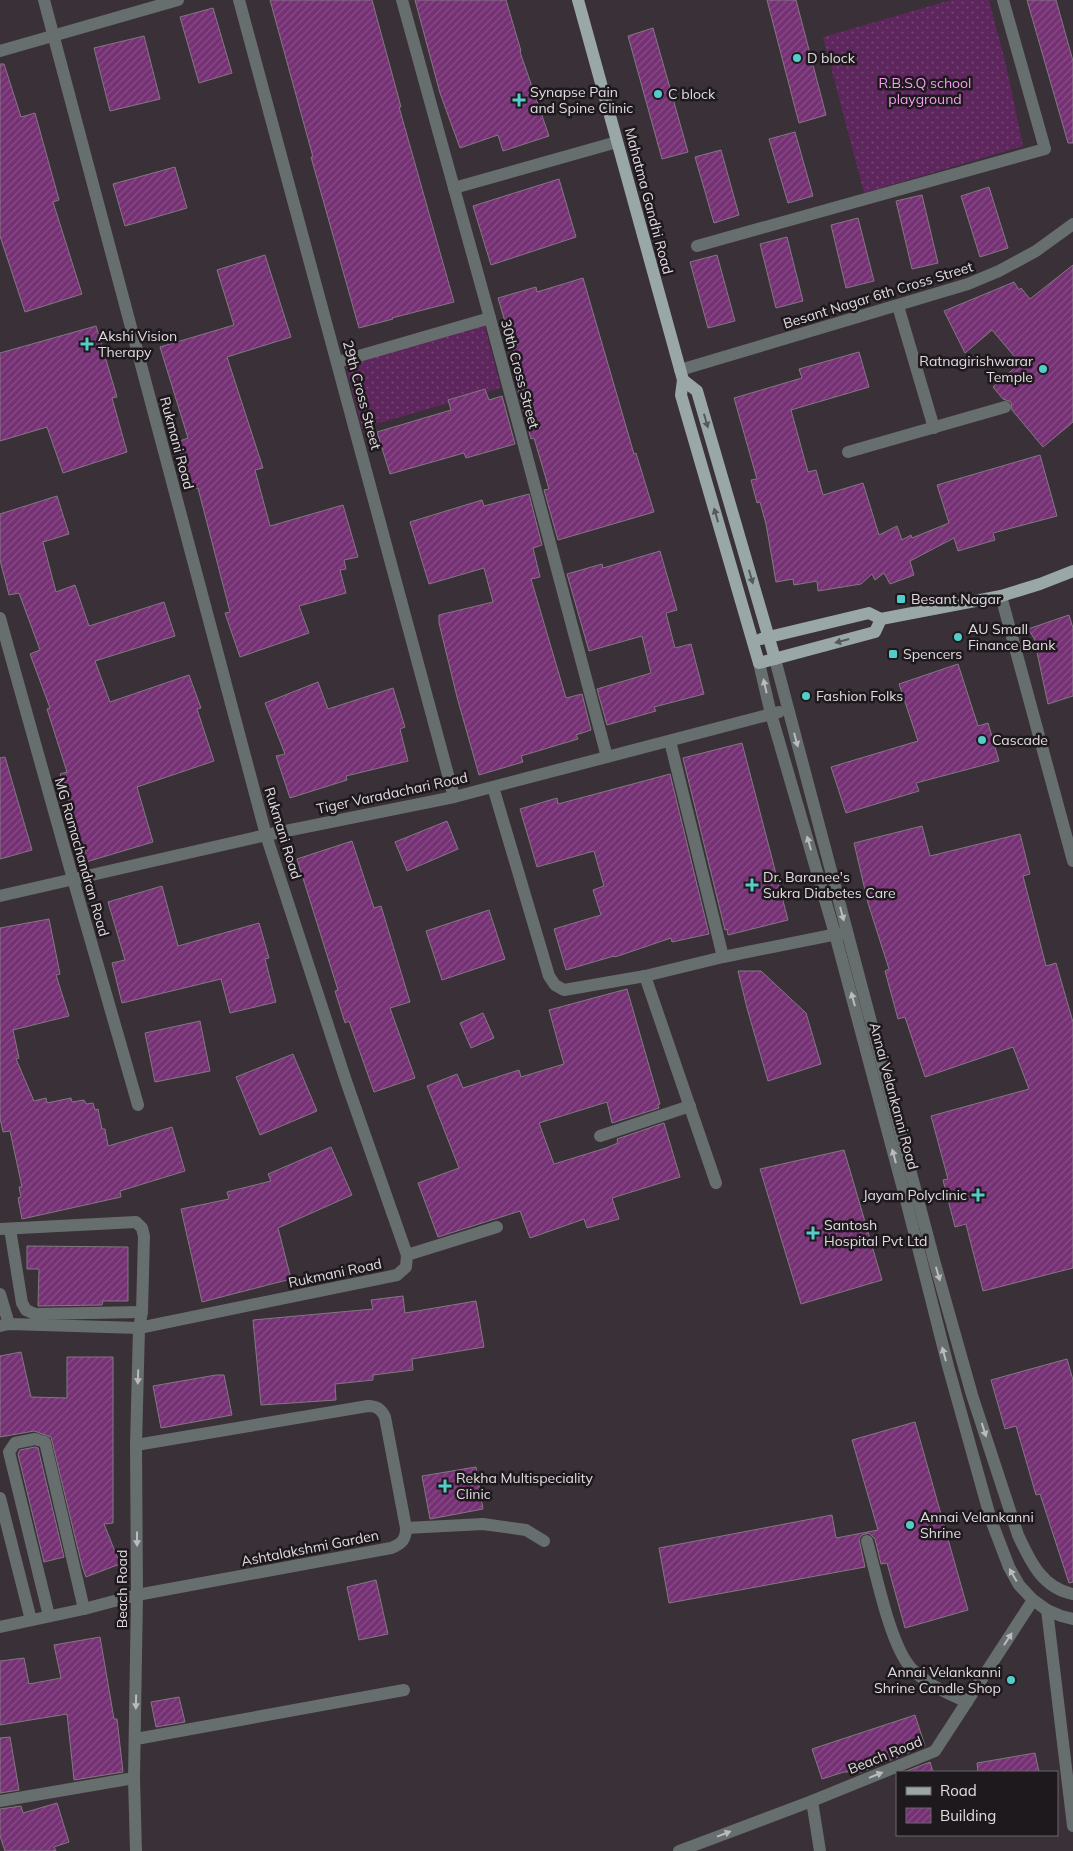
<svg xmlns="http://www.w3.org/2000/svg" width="1073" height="1851" font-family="Mulish,sans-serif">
<defs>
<pattern id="grass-dots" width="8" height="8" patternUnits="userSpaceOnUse" patternTransform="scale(1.25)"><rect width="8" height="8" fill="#5d265c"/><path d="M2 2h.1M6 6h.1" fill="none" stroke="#744573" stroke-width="1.8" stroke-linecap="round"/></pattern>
<pattern id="building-hatch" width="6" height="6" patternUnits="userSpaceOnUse" patternTransform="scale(1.25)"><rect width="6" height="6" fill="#753174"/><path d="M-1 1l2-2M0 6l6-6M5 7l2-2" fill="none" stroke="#884e88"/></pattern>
</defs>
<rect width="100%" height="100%" fill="#393038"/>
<!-- grass -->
<g fill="url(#grass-dots)">
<path d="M951,0h38l17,65 17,81 -159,47 -41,-156z"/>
<path d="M484,323l17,65 -139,40 -17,-65z"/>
</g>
<!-- building -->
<g fill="url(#building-hatch)" stroke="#837882">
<path d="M270,0h102l29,107h-2l55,195 -62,16 1,1 -34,9 -48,-171h2z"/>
<path d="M415,0h91l15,51 -1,1 29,84 -46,15 -5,-16 -38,13 -20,-55z"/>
<path d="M767,0h29l30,115 -27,8z"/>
<path d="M1027,0h29l17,61v82h-5z"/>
<path d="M213,8l19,65 -33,10 -19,-66z"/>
<path d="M653,28l35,124 -26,7 -34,-123z"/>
<path d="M144,36l16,63 -50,12 -16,-63z"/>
<path d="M0,64h4l17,53 14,-4 24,87 -6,2 29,92 -57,18 -25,-76z"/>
<path d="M795,132l18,64 -25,7 -19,-64z"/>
<path d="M721,150l18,65 -25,8 -19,-66z"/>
<path d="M175,167l12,41 -62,18 -12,-42z"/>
<path d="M559,179l17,58 -85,28 -18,-59z"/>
<path d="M989,187l19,61 -28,9 -19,-61z"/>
<path d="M922,195l16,68 -26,6 -16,-68z"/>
<path d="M858,218l16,63 -28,7 -15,-63z"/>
<path d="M787,237l16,64 -27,7 -16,-64z"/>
<path d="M265,255l26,82 -64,20 36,111 -8,2 15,56 73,-21 15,52 -14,3 2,9 -6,1 6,23 -47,13 10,27 -69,24 -15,-44 5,-1 -32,-124 -6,1 -15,-47 11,-4 -28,-91 74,-22 -17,-55z"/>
<path d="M717,255l18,66 -27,7 -18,-66z"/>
<path d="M1073,265v157l-30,25 -31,-37 -1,-8 -8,-3 -10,-12 27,-24 -28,-33 -27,23 -21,-42 70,-29 5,8 2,-2 9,11z"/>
<path d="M583,278l51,176 2,-1 18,59 -96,28 -14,-50 5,-1 -15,-51 -3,1 -13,-48 7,-2 -27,-91 38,-11 1,5z"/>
<path d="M96,326l21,71 -5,1 15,54 -64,21 -16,-46 -47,14v-88z"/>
<path d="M859,352l10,35 -78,23 17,62 8,-2 7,25 40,-12 16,52 18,-9 5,14 9,-5 1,3 37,-15 -12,-38 103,-30 17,61 -64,17 2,7 -37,11 -4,-13 -44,23 4,14 -24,9 -6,-11 -9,7 -3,-6 -11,10 -43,7 -1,-10 -23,4 -1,-6 -17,3 -10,-58 -6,-22 -3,1 -6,-23 6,-1 -23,-81 68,-20 -3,-9z"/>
<path d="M485,389l4,11 13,-4 13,48 -49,14 -2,-5 -74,21 -13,-42 74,-22 -3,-10z"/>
<path d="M529,494l13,51 -9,3 7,29 -9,2 35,119 16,-4 9,36 -15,5 2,4 -57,17 2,6 -44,13 -22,-78 -18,-74v-8l54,-13 -9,-34 -55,16 -19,-62 72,-22 2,6z"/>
<path d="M57,496l12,38 -26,8 13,50 19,-7 14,41 75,-24 11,34 -80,25 15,41 79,-27 12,33 -4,1 17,52 -77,26 16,55 -67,20 -12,-40h2l-16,-48 7,-2 -20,-63 3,-1 -20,-54 10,-4 -21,-57 -10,2 -9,-35v-46z"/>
<path d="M660,551l17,59 -11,3 9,35 16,-4 13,50 -50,13 2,4 -49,14 -10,-36 54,-16 -9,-37 -53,15 -22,-77 35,-10 1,4z"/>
<path d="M1069,615l4,13v68l-25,8 -14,-66 -6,-9z"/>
<path d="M958,664l20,62 10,-3 11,38 -83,22 3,8 -73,22 -15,-46 87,-26 -19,-57z"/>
<path d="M318,682l10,27 65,-21 12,39 -5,2 8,32 -62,15 1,4 -57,18 -14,-42 9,-2 -20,-51z"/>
<path d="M742,743l46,177 -60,15 -1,-6 -2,1 -42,-172z"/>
<path d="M5,757l27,93 -32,9v-101z"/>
<path d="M670,774l39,160 -37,8 -1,-4 -56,19 -1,-1 -48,14 -12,-41 47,-14 -8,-25 11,-4 -10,-35 -57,16 -17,-58 37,-11 1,6z"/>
<path d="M447,821l11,28 -51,22 -12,-29z"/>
<path d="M922,826l8,30 90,-22 10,40 -7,2 23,90 10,-3 17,59v246l-90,23 -17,-67 -11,3 -12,-47 5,-1 -17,-63 98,-27 -16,-42 -88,30 -20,-60 -7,2 -13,-48 4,-2 -21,-66 -14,-60z"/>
<path d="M352,841l22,67 7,-2 29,96 -20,6 25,70 -41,14 -25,-71 -4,2 -10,-32 3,-1 -41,-131z"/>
<path d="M162,886l16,60 81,-23 10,35 -4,1 11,43 -46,11 -9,-34 -99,24 -10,-40 13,-3 -17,-58z"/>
<path d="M489,910l16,49 -63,21 -16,-49z"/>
<path d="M49,919l11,55 -4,1 13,41 -56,14 6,28 -3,1 18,42 12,-3 1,5 24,-5 1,4 12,-2 2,4 7,-1 2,7 3,-1 4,20h3l3,17 64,-19 13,44 -65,20 1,6 -99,22 -4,-21 3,-1 -2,-10h3l-12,-56 -7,1 -3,-14v-190z"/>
<path d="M738,971h23l45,42 15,51 -53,17 -21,-73z"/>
<path d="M627,989l33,115 -2,1 1,3 -47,15 -5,-21 -68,21 15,41 52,-16 12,-5 -1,-4 47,-16 16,54 -68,21 7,21 -32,9 -3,-9 -54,19 -10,-27 -82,26 -20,-54 41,-15 -32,-82 30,-12 6,14 56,-18 2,7 43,-13 -15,-54z"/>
<path d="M483,1013l11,25 -23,10 -11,-25z"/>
<path d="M200,1021l10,50 -55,11 -10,-49z"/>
<path d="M293,1054l24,57 -57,24 -24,-58z"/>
<path d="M331,1147l21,48 -74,33 13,51 -89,23 -21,-93 48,-10 -2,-7 44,-11 -3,-7z"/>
<path d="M844,1150l38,130 -81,24 -41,-135z"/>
<path d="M27,1246l101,1v54h-25l-1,4 -64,1 1,-37h-12z"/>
<path d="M403,1296l2,17 71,-12 8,46 -72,12 1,11 -40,5v5l-38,4 1,16 -75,5 -8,-85 120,-11 -2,-9z"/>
<path d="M21,1352l10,45 36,1v-41h46v166l-9,1 16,40 -34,13 -4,-11 -31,-129 -17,-6 -34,6v-81z"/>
<path d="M1067,1359l6,21v202l-4,1 -29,-89 -4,1 -20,-69 -11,3 -14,-49z"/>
<path d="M216,1375h8l8,40 -71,13 -8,-42z"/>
<path d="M915,1422l53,188 -63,18 -18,-65 -6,1 -6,-25 -6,-6 -7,2 -3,4 6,28 -196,36 -10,-55 173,-33 4,23 42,-8 -26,-90z"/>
<path d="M35,1447l3,1 26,109 -20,5 -26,-108 2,-4z"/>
<path d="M476,1467l7,42 -53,10 -8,-43z"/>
<path d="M376,1580l12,54 -29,6 -12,-53z"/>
<path d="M100,1637l14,82h3l6,53 -49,8 -7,-66 -67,11v-64l24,-3 5,26 32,-6 -7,-33z"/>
<path d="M179,1697l6,25 -29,5 -5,-25z"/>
<path d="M915,1715l10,31 -64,26h-17l-22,7 -10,-30z"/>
<path d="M10,1737l9,53 -19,3v-55z"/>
<path d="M1035,1753l4,19h-61l-1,-9z"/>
<path d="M930,1762l3,10h-29z"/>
<path d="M57,1803l12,39 -15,5 2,4h-51l-5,-15v-27l21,-3 2,7z"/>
</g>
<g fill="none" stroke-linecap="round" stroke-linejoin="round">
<!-- minor -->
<g stroke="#676e6e" stroke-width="12">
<path d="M239,0l215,797"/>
<path d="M402,0l88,318 117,439"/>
<path d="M0,51l178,-51"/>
<path d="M454,188l163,-46"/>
<path d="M697,246l348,-97 -42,-149"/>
<path d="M898,306l36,122"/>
<path d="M338,362l152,-44"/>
<path d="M680,370l288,-86 31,-13 37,-20 37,-27"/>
<path d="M848,452l157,-45"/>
<path d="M1001,596l72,265"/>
<path d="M0,618l73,261 65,226"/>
<path d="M775,659l159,601 38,135 46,140c12,26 24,53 55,59"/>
<path d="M759,663l12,51 64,220 72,270 41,162 43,154 18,47 10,18 14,15 14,10 14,6 12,3"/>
<path d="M670,741l53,216"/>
<path d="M493,787l56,189 6,9 9,5 81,-14 78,-19 119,-24"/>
<path d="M0,896l266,-61 188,-38 325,-85"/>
<path d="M645,976l71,207"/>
<path d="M600,1136l90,-30"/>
<path d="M0,1229l136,-7 6,6 2,8 -2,76 -3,16 -3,117 1,150 -3,183 2,73"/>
<path d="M10,1229l12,74 4,7 9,4 107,-2"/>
<path d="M407,1255l90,-28"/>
<path d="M0,1294l9,30"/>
<path d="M0,1326l9,-2 130,4 258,-53 9,-8 1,-12 -61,-174 -80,-246 -222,-835"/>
<path d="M0,1498l31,122"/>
<path d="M406,1528l77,-4 43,6 18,11"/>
<path d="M867,1541c9,32 23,104 44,127 16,17 36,25 56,34"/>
<path d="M1047,1610l26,216"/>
<path d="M49,1616l-40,-164 6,-9 20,-4 10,3 39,167"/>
<path d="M0,1627l84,-18 53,-14 254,-47c11,-4 15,-9 15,-20l-21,-111c-4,-8 -8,-11 -17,-11l-232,39"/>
<path d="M136,1739l268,-49"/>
<path d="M0,1801l134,-23"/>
<path d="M812,1801l8,50"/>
<path d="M679,1851l133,-50 123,-50 98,-151"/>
</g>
<!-- major -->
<g stroke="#99a8a7" stroke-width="12">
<path d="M578,0l105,380 -2,15 78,268 116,-31 6,-13"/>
<path d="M683,380l14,11 78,268"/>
<path d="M881,619l120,-23 39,-12 33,-13"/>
<path d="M761,639l108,-26 12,6"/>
</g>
</g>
<!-- one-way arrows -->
<defs><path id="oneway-solid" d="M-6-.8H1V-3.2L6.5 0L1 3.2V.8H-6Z" transform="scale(1.25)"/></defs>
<g fill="#55595b">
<use href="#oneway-solid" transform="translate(706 421) rotate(74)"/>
<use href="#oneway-solid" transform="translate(716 515) rotate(-106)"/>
<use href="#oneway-solid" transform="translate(751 577) rotate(74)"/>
<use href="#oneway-solid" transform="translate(842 641) rotate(165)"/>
</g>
<g fill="#bcbabe">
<use href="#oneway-solid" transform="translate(765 686) rotate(-103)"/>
<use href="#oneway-solid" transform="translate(796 740) rotate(75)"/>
<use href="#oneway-solid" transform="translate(809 843) rotate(-106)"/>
<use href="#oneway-solid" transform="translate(842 914) rotate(75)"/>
<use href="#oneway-solid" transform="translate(853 999) rotate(-105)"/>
<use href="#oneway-solid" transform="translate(894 1156) rotate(-105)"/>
<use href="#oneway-solid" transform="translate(938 1274) rotate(74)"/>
<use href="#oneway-solid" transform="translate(944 1354) rotate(-105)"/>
<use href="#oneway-solid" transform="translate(138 1377) rotate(92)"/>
<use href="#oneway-solid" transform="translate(984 1430) rotate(72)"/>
<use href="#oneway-solid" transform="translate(137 1539) rotate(90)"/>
<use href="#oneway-solid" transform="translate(1013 1575) rotate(-120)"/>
<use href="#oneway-solid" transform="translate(1008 1639) rotate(-57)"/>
<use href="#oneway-solid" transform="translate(136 1702) rotate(91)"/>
<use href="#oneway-solid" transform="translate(876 1775) rotate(-22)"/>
<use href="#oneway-solid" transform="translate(724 1834) rotate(-21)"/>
</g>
<!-- markers -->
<g fill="#53cdc9" stroke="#1e191d" stroke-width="2">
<circle cx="797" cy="58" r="5"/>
<circle cx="658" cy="94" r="5"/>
<path d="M516.5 92.5h5v5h5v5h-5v5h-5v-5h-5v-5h5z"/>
<path d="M84.5 336.5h5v5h5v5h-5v5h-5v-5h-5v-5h5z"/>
<circle cx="1043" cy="369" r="5"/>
<rect x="896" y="594" width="10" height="10" rx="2.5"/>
<circle cx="958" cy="637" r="5"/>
<rect x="888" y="649" width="10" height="10" rx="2.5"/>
<circle cx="806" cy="696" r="5"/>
<circle cx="982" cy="740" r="5"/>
<path d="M749.5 877.5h5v5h5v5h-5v5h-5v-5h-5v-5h5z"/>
<path d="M975.5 1187.5h5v5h5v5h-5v5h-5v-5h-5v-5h5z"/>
<path d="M810.5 1225.5h5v5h5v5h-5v5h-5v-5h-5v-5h5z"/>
<path d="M442.5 1478.5h5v5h5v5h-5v5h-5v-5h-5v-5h5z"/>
<circle cx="910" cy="1525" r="5"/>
<circle cx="1011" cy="1680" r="5"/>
</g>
<g text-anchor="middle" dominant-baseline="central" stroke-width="5" stroke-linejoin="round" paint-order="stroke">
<!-- poi labels -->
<g font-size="14" fill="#e1dbe1" stroke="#1e191d" text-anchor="start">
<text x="807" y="58">D block</text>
<text x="530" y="92">Synapse Pain<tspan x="530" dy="16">and Spine Clinic</tspan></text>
<text x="668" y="94">C block</text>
<text x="98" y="336">Akshi Vision<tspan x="98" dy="16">Therapy</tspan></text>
<text x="1033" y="361" text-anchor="end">Ratnagirishwarar<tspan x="1033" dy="16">Temple</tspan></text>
<text x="911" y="599">Besant Nagar</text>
<text x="968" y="629">AU Small<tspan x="968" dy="16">Finance Bank</tspan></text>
<text x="903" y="654">Spencers</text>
<text x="816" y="696">Fashion Folks</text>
<text x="992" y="740">Cascade</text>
<text x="763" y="877">Dr. Baranee's<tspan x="763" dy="16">Sukra Diabetes Care</tspan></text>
<text x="967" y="1195" text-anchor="end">Jayam Polyclinic</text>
<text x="824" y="1225">Santosh<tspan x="824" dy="16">Hospital Pvt Ltd</tspan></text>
<text x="456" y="1478">Rekha Multispeciality<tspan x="456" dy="16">Clinic</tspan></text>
<text x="920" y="1517">Annai Velankanni<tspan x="920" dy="16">Shrine</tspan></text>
<text x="1001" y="1672" text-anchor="end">Annai Velankanni<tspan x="1001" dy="16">Shrine Candle Shop</tspan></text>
</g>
<!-- park labels -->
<g font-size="14" fill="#f99af5" stroke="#1e191d">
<text x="925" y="83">R.B.S.Q school<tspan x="925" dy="16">playground</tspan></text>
</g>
<!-- street labels -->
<g font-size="14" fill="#e1dbe1" stroke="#1e191d">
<text transform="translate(649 201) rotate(75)">Mahatma Gandhi Road</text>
<text transform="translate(878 295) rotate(-17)">Besant Nagar 6th Cross Street</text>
<text transform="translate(520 374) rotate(75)">30th Cross Street</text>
<text transform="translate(362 395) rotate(75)">29th Cross Street</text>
<text transform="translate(177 443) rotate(75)">Rukmani Road</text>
<text transform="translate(392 793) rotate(-12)">Tiger Varadachari Road</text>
<text transform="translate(283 833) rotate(73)">Rukmani Road</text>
<text transform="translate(82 857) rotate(74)">MG Ramachandran Road</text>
<text transform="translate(894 1096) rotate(75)">Annai Velankanni Road</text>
<text transform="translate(335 1273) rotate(-12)">Rukmani Road</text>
<text transform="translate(310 1548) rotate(-11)">Ashtalakshmi Garden</text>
<text transform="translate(122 1589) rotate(-90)">Beach Road</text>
<text transform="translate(885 1755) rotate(-22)">Beach Road</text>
</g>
</g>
<!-- legend -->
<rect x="896" y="1771" width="162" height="65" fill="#1e191d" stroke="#6c676b"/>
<rect x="906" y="1787" width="25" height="8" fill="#99a8a7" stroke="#6c676b"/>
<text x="940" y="1796" font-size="15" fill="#e1dbe1">Road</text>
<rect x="906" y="1808" width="25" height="15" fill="url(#building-hatch)" stroke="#6c676b"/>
<text x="940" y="1821" font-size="15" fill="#e1dbe1">Building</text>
</svg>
